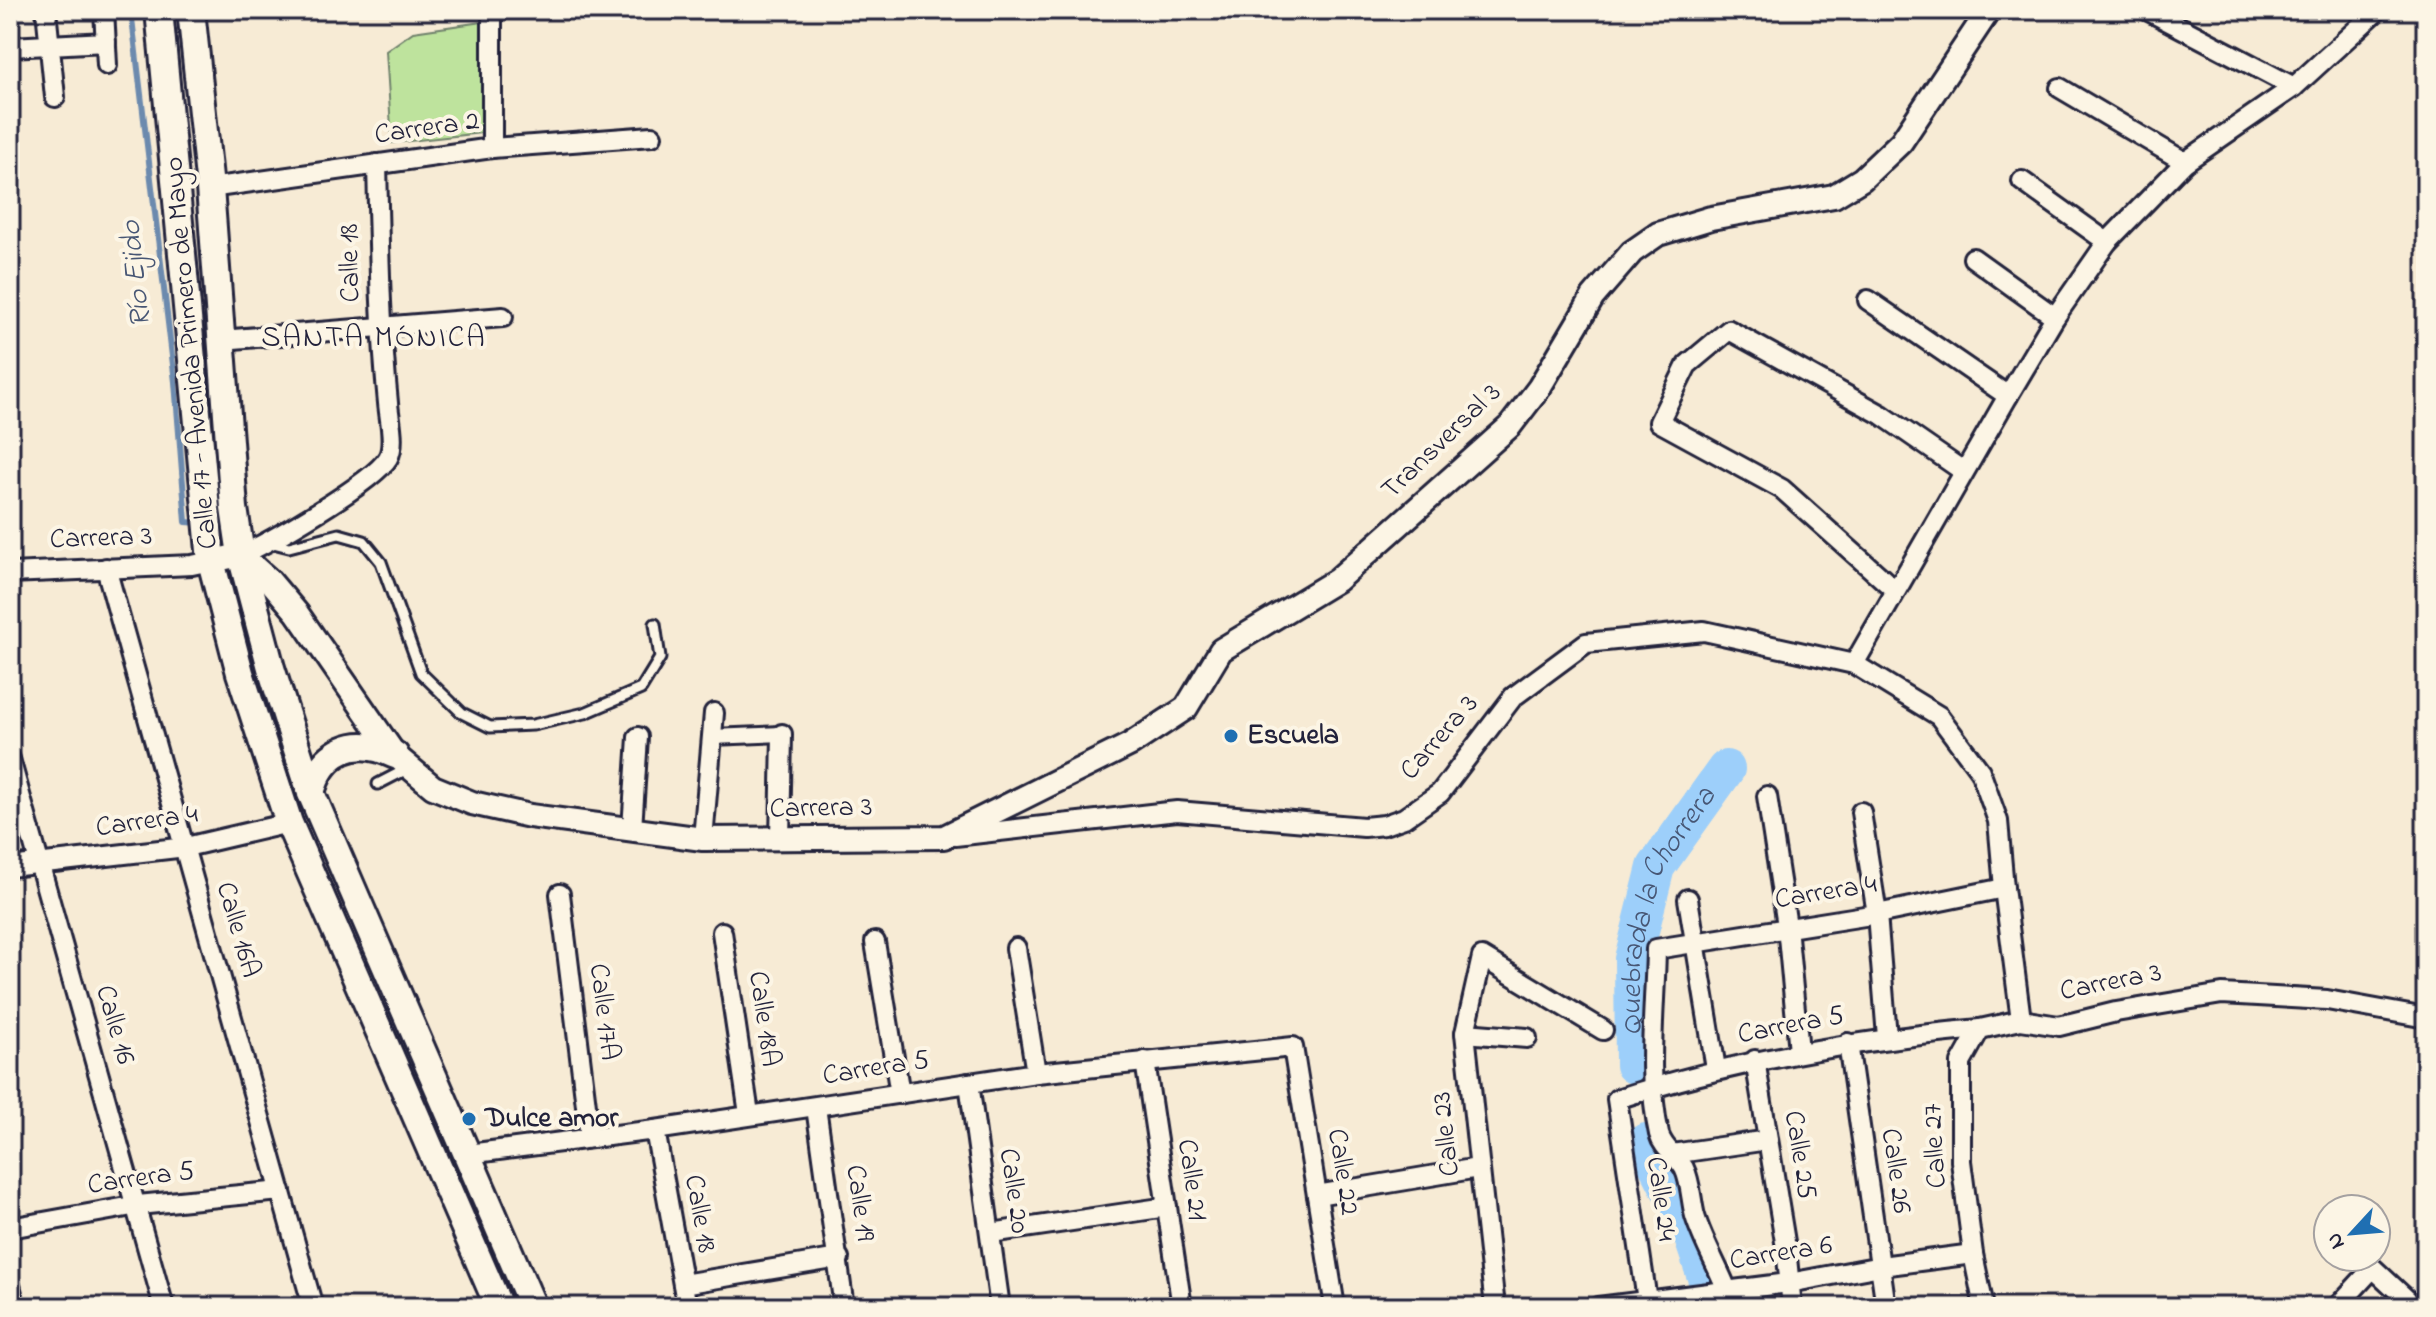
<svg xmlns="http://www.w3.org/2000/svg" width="2436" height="1317" font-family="'Indie Flower',sans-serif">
<rect width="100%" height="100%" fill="#f7ebd5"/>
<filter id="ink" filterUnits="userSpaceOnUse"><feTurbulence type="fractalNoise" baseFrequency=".0125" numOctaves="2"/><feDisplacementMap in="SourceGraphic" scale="16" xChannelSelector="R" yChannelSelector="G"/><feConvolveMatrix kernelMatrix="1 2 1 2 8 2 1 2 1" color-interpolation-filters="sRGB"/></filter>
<g filter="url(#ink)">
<!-- green -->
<path fill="#bee39d" stroke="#70826c" stroke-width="2" d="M482,22l8,110 -98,11 -6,-92 27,-19z"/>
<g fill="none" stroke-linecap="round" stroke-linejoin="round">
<!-- stream -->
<path stroke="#6c8aae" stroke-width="6" d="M131,10l44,372 11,140 13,1"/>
<!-- river -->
<g stroke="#9dcffa" stroke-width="38">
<path id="s1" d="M1634,1065l-1,-106 23,-92 70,-98"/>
<path d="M1646,1142l44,87 26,78"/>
</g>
<defs>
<g id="service">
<path d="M269,542l20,5 50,-13 25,7 17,21 40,111 41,40 28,14 43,-2 52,-12 56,-24 19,-31 -5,-34"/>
<path d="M378,784l31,-16"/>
</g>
<path id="pedestrian" d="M712,737l70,-3"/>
<g id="minor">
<path d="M46,10l9,87"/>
<path d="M104,10l3,55"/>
<path d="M2147,10l147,77"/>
<path d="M10,47l96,-5"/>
<path d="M2060,88l125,74"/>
<path d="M492,148v-138"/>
<path d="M2022,181l85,61"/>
<path d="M210,188l282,-40 160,-12"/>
<path d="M1973,258l82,59"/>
<path d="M1868,300l140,96"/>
<path d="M221,340l282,-23"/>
<path d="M241,555c29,-13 133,-73 147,-97 8,-14 1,-40 0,-55 -8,-80 -9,-159 -11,-239"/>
<path d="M106,568l207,739"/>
<path d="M10,573l182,-8 19,-4"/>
<path d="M1895,590l-113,-101 -123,-67 28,-57 42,-35 153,85 81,56"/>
<path d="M1854,664l154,-268 47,-79 52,-75 78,-80 109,-75 84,-77"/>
<path d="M10,759l154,548"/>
<path d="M1767,796l20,130 12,125"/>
<path d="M1861,812l16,102 10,123"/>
<path d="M632,829l6,-92"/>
<path d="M955,836l222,-25 187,16 20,-2 20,-7 36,-25 73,-96 73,-54 118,-12 150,33 85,52 41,55 18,50 6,67 17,132"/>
<path d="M703,839l11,-126"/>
<path d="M780,840l2,-106"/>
<path d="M10,867l176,-20 103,-24"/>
<path d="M560,894l30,244"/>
<path d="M1688,899l28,170"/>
<path d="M722,932l27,182"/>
<path d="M875,942l25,152"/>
<path d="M1016,948l20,125"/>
<path d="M1465,1033l62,5"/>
<path d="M1848,1043l38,264"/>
<path d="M1755,1060l31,188 6,59"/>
<path d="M1145,1061l37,246"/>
<path d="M969,1083l31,224"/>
<path d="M816,1107l28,200"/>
<path d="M655,1130l32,177"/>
<path d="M468,1154l187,-24 381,-57 257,-26 42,260"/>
<path d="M1672,1154l96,-14"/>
<path d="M1317,1195l161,-27"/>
<path d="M10,1228l128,-23 143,-14"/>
<path d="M991,1233l176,-26"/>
<path d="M683,1284l156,-26"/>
<path d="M10,1285l5,22"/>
<path d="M1495,1307l-30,-274 17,-76 121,73"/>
<path d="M1598,1307l191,-24 92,-17 92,-12"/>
<path d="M1648,1307l-31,-208c119,-39 239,-59 363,-70"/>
<path d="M1733,1307c-9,-31 -28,-59 -38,-91 -4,-15 -4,-34 -11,-48 -8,-13 -21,-19 -25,-34 -13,-57 -4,-126 -3,-185l221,-35 127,-26"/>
<path d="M1984,1307l-11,-53 -12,-93v-98l19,-34 41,-9 38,6 57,-14 106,-18 105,6 99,18"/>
<path d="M2337,1307l36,-39 42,39"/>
</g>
<path id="tertiary" d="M211,561l30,-6 29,26 27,32 98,142 38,32 39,16 58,13 173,23 241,-2 187,-93 55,-36 35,-58 116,-70 173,-154 29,-38 54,-91 39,-45 26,-18 53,-16 123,-22 28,-17 39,-37 88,-132"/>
<g id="secondary">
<path d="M159,10l52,551 29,112 49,150 210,484"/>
<path d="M191,10l19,178 24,320 7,47 30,113 40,125 222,514"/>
<path d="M311,793c11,-43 45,-58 84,-38"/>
</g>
</defs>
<!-- service casing -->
<use href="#service" stroke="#22223b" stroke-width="15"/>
<!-- pedestrian casing -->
<use href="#pedestrian" stroke="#22223b" stroke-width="20"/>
<!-- minor casing -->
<use href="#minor" stroke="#22223b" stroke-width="24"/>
<!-- tertiary casing -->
<use href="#tertiary" stroke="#22223b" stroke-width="28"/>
<!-- secondary casing -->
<use href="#secondary" stroke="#22223b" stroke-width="32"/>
<!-- service -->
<use href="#service" stroke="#fcf5e5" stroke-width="9"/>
<!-- pedestrian -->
<use href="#pedestrian" stroke="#fcf5e5" stroke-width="14"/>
<!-- minor -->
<use href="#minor" stroke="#fcf5e5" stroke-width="18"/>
<!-- tertiary -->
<use href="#tertiary" stroke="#fcf5e5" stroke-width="22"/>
<!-- secondary -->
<use href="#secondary" stroke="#fcf5e5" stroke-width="26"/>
</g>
</g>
<!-- markers -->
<g fill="#1f6fb2" stroke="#fcf5e5" stroke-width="3">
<circle cx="1231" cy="736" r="8"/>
<circle cx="469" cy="1119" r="8"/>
</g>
<g text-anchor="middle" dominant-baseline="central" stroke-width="8" stroke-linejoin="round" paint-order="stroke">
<!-- street labels -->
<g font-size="28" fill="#22223b" stroke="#fcf5e5">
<text transform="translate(427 129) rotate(-8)">Carrera 2</text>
<text transform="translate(351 263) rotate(-91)">Calle 18</text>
<text transform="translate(192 353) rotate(-95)">Calle 17 - Avenida Primero de Mayo</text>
<text transform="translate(1442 442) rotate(-44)">Transversal 3</text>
<text transform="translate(101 539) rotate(-2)">Carrera 3</text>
<text transform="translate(1440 738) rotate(-49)">Carrera 3</text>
<text transform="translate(821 809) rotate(-1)">Carrera 3</text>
<text transform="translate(147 822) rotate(-8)">Carrera 4</text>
<text transform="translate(1826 893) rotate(-9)">Carrera 4</text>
<text transform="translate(237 930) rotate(74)">Calle 16A</text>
<text transform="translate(2111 983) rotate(-11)">Carrera 3</text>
<text transform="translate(603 1012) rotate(83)">Calle 17A</text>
<text transform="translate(763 1019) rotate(82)">Calle 18A</text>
<text transform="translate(114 1025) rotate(74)">Calle 16</text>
<text transform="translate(1791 1026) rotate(-11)">Carrera 5</text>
<text transform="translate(876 1069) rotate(-9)">Carrera 5</text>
<text transform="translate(1447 1134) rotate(-96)">Calle 23</text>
<text transform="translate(1936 1146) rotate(-93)">Calle 27</text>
<text transform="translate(1799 1155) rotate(81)">Calle 25</text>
<text transform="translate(1895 1171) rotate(82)">Calle 26</text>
<text transform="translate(1342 1172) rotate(81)">Calle 22</text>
<text transform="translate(141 1179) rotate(-8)">Carrera 5</text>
<text transform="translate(1191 1180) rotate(82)">Calle 21</text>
<text transform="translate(1013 1191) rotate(82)">Calle 20</text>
<text transform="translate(1660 1199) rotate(82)">Calle 24</text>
<text transform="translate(859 1203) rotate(82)">Calle 19</text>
<text transform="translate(699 1214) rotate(80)">Calle 18</text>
<text transform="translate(1781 1254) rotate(-9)">Carrera 6</text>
</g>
<!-- poi labels -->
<g font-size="28" font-weight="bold" fill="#22223b" stroke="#fcf5e5" text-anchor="start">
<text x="1247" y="736">Escuela</text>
<text x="485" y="1119">Dulce amor</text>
</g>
<!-- water labels -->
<g font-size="30" font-style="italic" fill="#475674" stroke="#fcf5e5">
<text transform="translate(137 274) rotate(-96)">Río Ejido</text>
<text stroke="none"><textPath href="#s1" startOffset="162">Quebrada la Chorrera</textPath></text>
</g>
<!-- neighbourhood labels -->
<g font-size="30" letter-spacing="2" fill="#22223b" stroke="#fcf5e5">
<text x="374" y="339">SANTA MÓNICA</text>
</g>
</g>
<!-- margin -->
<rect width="2436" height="1317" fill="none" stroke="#fcf5e5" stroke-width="40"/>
<rect x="20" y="20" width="2396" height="1277" fill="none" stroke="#22223b" stroke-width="3" filter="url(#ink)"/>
<!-- north arrow -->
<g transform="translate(2352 1233) rotate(244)"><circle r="38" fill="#fcf5e5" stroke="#a5a1a1" stroke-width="2"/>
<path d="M0-6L14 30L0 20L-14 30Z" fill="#1f6fb2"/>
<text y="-12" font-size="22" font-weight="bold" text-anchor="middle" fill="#22223b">N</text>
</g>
</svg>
